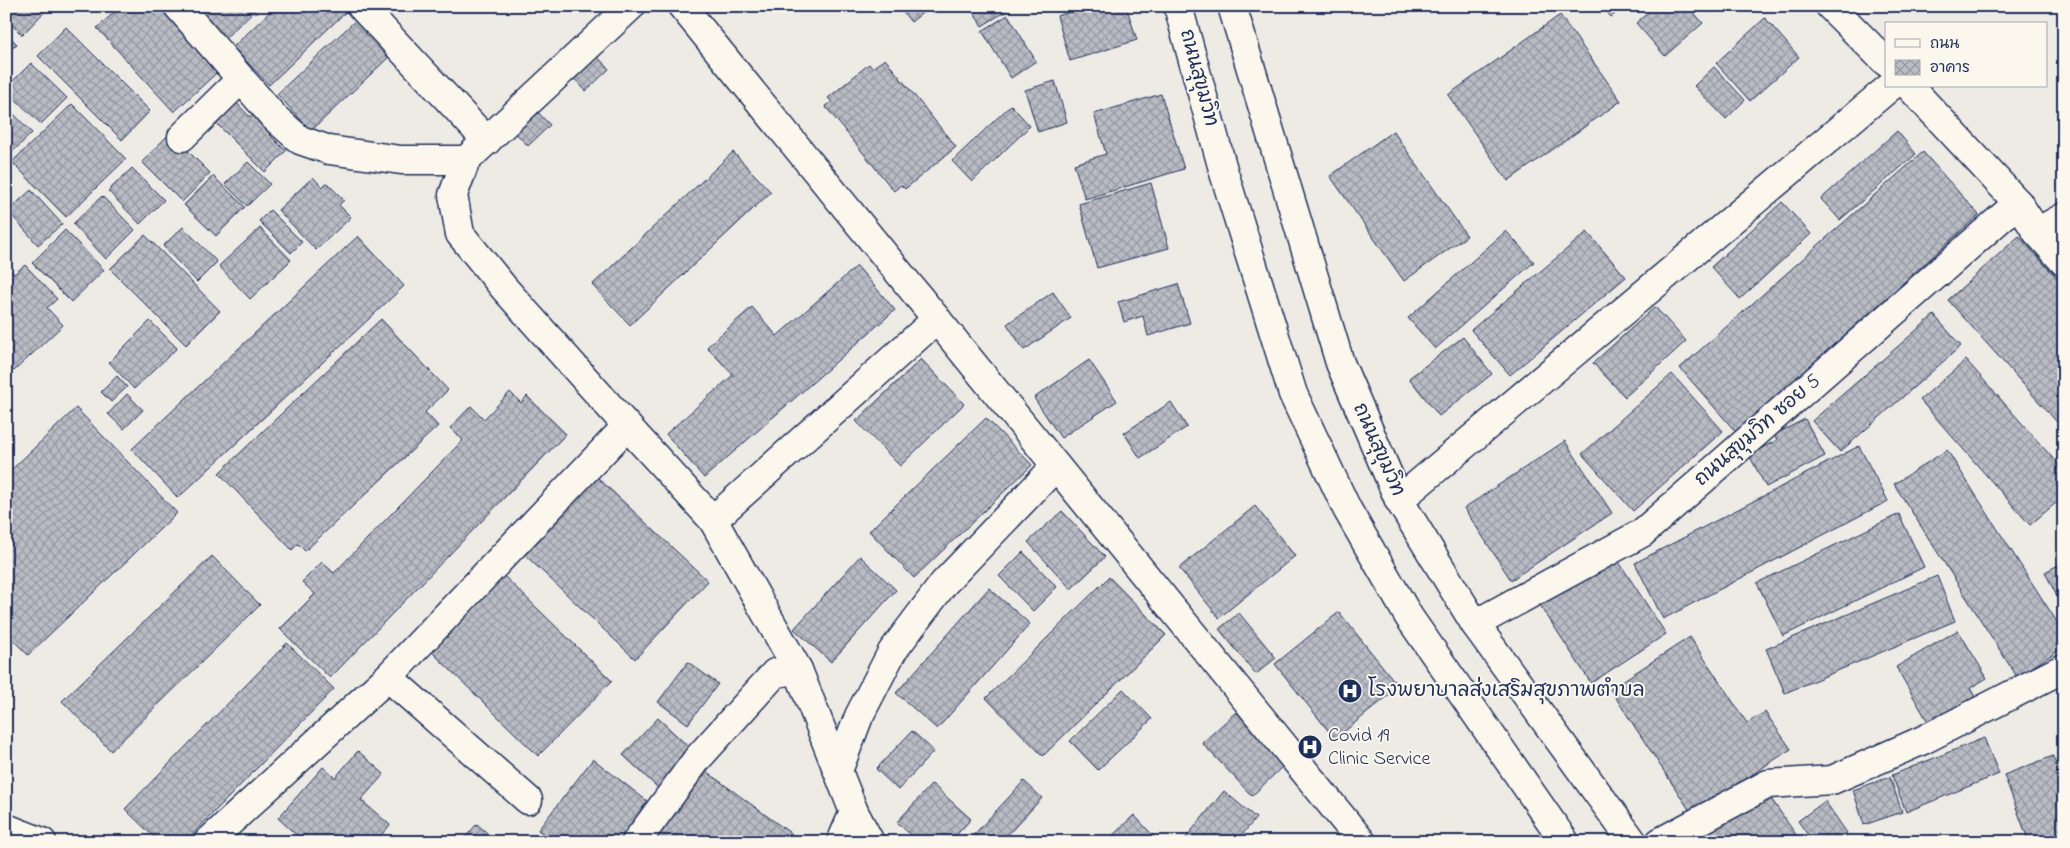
<svg xmlns="http://www.w3.org/2000/svg" width="2070" height="848" font-family="'Indie Flower','Playpen Sans Thai',sans-serif">
<defs>
<pattern id="building-cross-hatch" width="8" height="8" patternUnits="userSpaceOnUse" patternTransform="scale(1.25)"><rect width="8" height="8" fill="#b9bcc3"/><path d="M0 0l8 8M0 8l8-8" fill="none" stroke="#9699a2"/></pattern>
</defs>
<rect width="100%" height="100%" fill="#eeebe4"/>
<filter id="ink" filterUnits="userSpaceOnUse"><feTurbulence type="fractalNoise" baseFrequency=".02" numOctaves="2"/><feDisplacementMap in="SourceGraphic" scale="10" xChannelSelector="R" yChannelSelector="G"/><feConvolveMatrix kernelMatrix="1 2 1 2 8 2 1 2 1" color-interpolation-filters="sRGB"/></filter>
<g filter="url(#ink)">
<!-- building -->
<g fill="url(#building-cross-hatch)" stroke="#1b2f5e">
<path d="M6,6h44l-28,29 -16,-16z"/>
<path d="M121,6h46l56,61 -49,45 -77,-84z"/>
<path d="M187,6h72l-38,36z"/>
<path d="M276,6h76l-83,79 -36,-38z"/>
<path d="M521,6h13l-7,6z"/>
<path d="M898,6h33l-20,16z"/>
<path d="M969,6h41l1,2 -29,18z"/>
<path d="M1088,6h38l11,34 -67,21 -13,-45z"/>
<path d="M1319,6h13l-10,6z"/>
<path d="M1602,6h23l-14,11z"/>
<path d="M1656,6h32l15,17 -38,33 -29,-33z"/>
<path d="M1706,6h14l-9,7z"/>
<path d="M1008,15l28,46 -25,17 -29,-47z"/>
<path d="M1560,15l61,86 -113,80 -60,-86z"/>
<path d="M1765,18l34,39 -49,44 -34,-38z"/>
<path d="M357,19l34,36 -80,76 -34,-37z"/>
<path d="M66,27l84,84 -28,29 -84,-84z"/>
<path d="M6,33l11,11 -11,10z"/>
<path d="M590,49l19,20 -23,22 -19,-20z"/>
<path d="M885,59l71,88 -51,42 -4,-4 -7,6 -69,-85 7,-4 -4,-4 41,-34 3,4z"/>
<path d="M31,63l36,35 -26,26 -35,-34v-2z"/>
<path d="M1714,67l31,33 -19,19 -32,-33z"/>
<path d="M1055,81l12,41 -29,10 -13,-42z"/>
<path d="M1161,94l23,75 -99,30 -11,-35 32,-10 -12,-40z"/>
<path d="M230,96l20,21 7,-7 19,18 -7,6 17,17 -21,21 -55,-55z"/>
<path d="M72,104l54,55 -60,58 -54,-55z"/>
<path d="M530,104l20,21 -22,21 -20,-21z"/>
<path d="M1011,105l19,21 -58,56 -20,-21z"/>
<path d="M6,106l26,27 -26,25z"/>
<path d="M1393,131l74,105 -63,45 -74,-105z"/>
<path d="M1897,131l19,23 -76,66 -19,-21z"/>
<path d="M170,133l40,40 -28,29 -40,-40z"/>
<path d="M733,152l38,40 -141,133 -38,-40z"/>
<path d="M1923,152l56,63 -243,217 -56,-64z"/>
<path d="M248,162l22,22 -23,22 -22,-22z"/>
<path d="M132,168l32,32 -24,24 -32,-33z"/>
<path d="M213,176l32,31 -29,29 -32,-31z"/>
<path d="M313,177l9,10 5,-4 17,17 -5,5 12,12 -35,33 -38,-40z"/>
<path d="M1151,183l18,65 -72,20 -18,-64z"/>
<path d="M31,190l31,34 -24,21 -30,-34z"/>
<path d="M102,196l33,34 -29,29 -33,-35z"/>
<path d="M1782,202l29,32 -71,65 -29,-32z"/>
<path d="M270,210l32,32 -11,11 -32,-32z"/>
<path d="M183,227l34,35 -20,20 -34,-36z"/>
<path d="M260,228l31,32 -41,39 -31,-33z"/>
<path d="M65,230l39,40 -33,32 -39,-39z"/>
<path d="M1506,231l28,31 -99,87 -27,-31z"/>
<path d="M1587,232l39,45 -116,98 -39,-45z"/>
<path d="M145,235l75,76 -34,34 -76,-76z"/>
<path d="M358,236l46,50 -226,212 -46,-49z"/>
<path d="M2019,236l45,50v144l-116,-130z"/>
<path d="M25,265l32,34 -10,9 16,17 -49,46 -8,-8v-90l4,-4 4,5z"/>
<path d="M857,266l38,44 -191,168 -38,-44 67,-59 -26,-28 45,-40 25,29z"/>
<path d="M1178,284l12,39 -42,13 -5,-20 -19,6 -6,-20z"/>
<path d="M1053,292l18,26 -47,32 -17,-26z"/>
<path d="M1655,307l31,34 -61,56 -32,-34z"/>
<path d="M1934,315l27,31 -121,106 -28,-31z"/>
<path d="M381,319l67,71 -23,22 13,14 -133,125 -7,-7 -6,6 -73,-77z"/>
<path d="M150,321l27,27 -43,41 -25,-27z"/>
<path d="M1463,337l29,37 -53,42 -30,-38z"/>
<path d="M921,359l43,45 -64,62 -44,-45z"/>
<path d="M1089,360l28,41 -56,37 -27,-40z"/>
<path d="M1966,360l98,111v25l-34,29 -110,-125z"/>
<path d="M1672,374l51,57 -90,80 -51,-57z"/>
<path d="M117,376l10,11 -16,15 -10,-10z"/>
<path d="M510,392l11,11 6,-7 39,38 -236,244 -50,-49 35,-35 -13,-12 20,-20 12,11 129,-133 -13,-12 21,-22 13,13z"/>
<path d="M127,394l16,16 -19,19 -16,-15z"/>
<path d="M1171,402l16,25 -47,31 -16,-25z"/>
<path d="M76,408l101,105 -149,142 -22,-22v-158z"/>
<path d="M986,418l46,47 -118,113 -45,-47z"/>
<path d="M1805,419l20,37 -59,31 -17,-32 28,-15 -3,-5z"/>
<path d="M1565,441l47,72 -101,67 -47,-72z"/>
<path d="M1859,446l29,55 -225,118 -28,-56z"/>
<path d="M1947,450l117,183v14l-47,30 -123,-193z"/>
<path d="M597,477l111,104 -73,78 -110,-104z"/>
<path d="M1255,506l40,50 -76,62 -40,-50z"/>
<path d="M1062,511l43,46 -34,32 -43,-47z"/>
<path d="M1899,514l25,53 -141,69 -26,-53z"/>
<path d="M1023,552l34,35 -24,24 -34,-35z"/>
<path d="M212,556l48,49 -149,146 -49,-50z"/>
<path d="M860,556l36,34 -65,72 -37,-33z"/>
<path d="M1615,556l51,78 -75,49 -51,-78z"/>
<path d="M2064,562v49l-19,-39z"/>
<path d="M504,576l108,105 -74,75 -107,-105z"/>
<path d="M1937,576l18,45 -170,72 -19,-44z"/>
<path d="M1109,577l57,58 -123,121 -57,-58z"/>
<path d="M989,588l41,36 -93,105 -41,-36z"/>
<path d="M1339,612l60,75 -64,52 -60,-75z"/>
<path d="M1239,613l37,45 -20,16 -37,-45z"/>
<path d="M1958,630l29,48 -17,10 7,12 -46,27 -35,-60z"/>
<path d="M1690,637l57,86 18,-11 26,37 -99,65 -82,-125z"/>
<path d="M287,643l47,46 -149,153h-26l-34,-33z"/>
<path d="M688,662l30,22 -30,40 -30,-22z"/>
<path d="M1123,689l29,30 -54,51 -28,-29z"/>
<path d="M1236,712l49,52 -33,32 -50,-53z"/>
<path d="M2064,714v12l-5,-10z"/>
<path d="M658,718l34,32 -34,38 -35,-33z"/>
<path d="M912,731l22,20 -36,39 -22,-21z"/>
<path d="M1984,738l15,36 -93,38 -14,-37z"/>
<path d="M358,751l26,23 -23,26 29,25 -15,17h-71l-26,-24 45,-51 12,11z"/>
<path d="M2053,756l11,29v49l-22,8h-13l-25,-67z"/>
<path d="M593,759l63,49 -27,34h-76l-15,-12z"/>
<path d="M703,769l94,69 -3,4h-144z"/>
<path d="M1890,777l12,35 -38,13 -11,-35z"/>
<path d="M1024,781l18,17 -41,44h-34z"/>
<path d="M932,784l39,35 -21,23h-32l-21,-20z"/>
<path d="M1765,790l36,52h-89l-7,-10z"/>
<path d="M1224,791l32,27 -20,24h-50l-2,-2z"/>
<path d="M1825,801l22,32 -12,9h-22l-15,-21z"/>
<path d="M1134,815l25,27h-53z"/>
<path d="M477,824l20,18h-36z"/>
<path d="M1024,834l8,8h-15z"/>
</g>
<g fill="none" stroke-linecap="round" stroke-linejoin="round">
<defs>
<g id="minor">
<path d="M178,6l96,111 26,23 29,10 72,10h65"/>
<path d="M361,6l126,135"/>
<path d="M682,6l680,836"/>
<path d="M1830,6l56,56"/>
<path d="M1909,86l109,117 19,29 27,30"/>
<path d="M182,137l58,-57"/>
<path d="M2037,232l27,-15"/>
<path d="M627,426l-123,-138 -44,-54 -7,-39 13,-35 165,-154"/>
<path d="M1399,500l492,-414"/>
<path d="M713,520l224,-201"/>
<path d="M1475,624l167,-91 376,-330"/>
<path d="M388,677l140,123"/>
<path d="M838,771l21,-55 33,-64 52,-69 112,-117"/>
<path d="M6,828l36,14"/>
<path d="M208,842l180,-165 239,-251 86,94 85,150 56,142 16,30"/>
<path d="M636,842l62,-84 77,-85 23,-3"/>
<path d="M841,842l13,-30"/>
<path d="M1660,842l108,-58 64,-4 91,-40 141,-72"/>
</g>
<g id="major">
<path d="M1178,6l46,167 69,221 54,115 62,108 156,225"/>
<path d="M1232,6l108,357 59,137 76,124 158,218"/>
</g>
</defs>
<!-- minor casing -->
<use href="#minor" stroke="#1b2f5e" stroke-width="31"/>
<!-- major casing -->
<use href="#major" stroke="#1b2f5e" stroke-width="31"/>
<!-- minor -->
<use href="#minor" stroke="#fbf7ec" stroke-width="28"/>
<!-- major -->
<use href="#major" stroke="#fbf7ec" stroke-width="28"/>
</g>
</g>
<!-- icons -->
<defs>
<symbol id="hospital-disc" viewBox="-11 -11 22 22"><circle r="9.5" fill="#1b2f5e" stroke="#fbf7ec"/><path d="M-5-5h3v3.5h4V-5h3V5h-3V1.5h-4V5h-3Z" fill="#fff"/></symbol>
</defs>
<g fill-rule="evenodd">
<use href="#hospital-disc" x="1336" y="677" width="28" height="28"/>
<use href="#hospital-disc" x="1296" y="733" width="28" height="28"/>
</g>
<g text-anchor="middle" dominant-baseline="central" stroke-width="4" stroke-linejoin="round" paint-order="stroke">
<!-- street labels -->
<g font-size="20" fill="#1b2f5e" stroke="#fbf7ec">
<text transform="translate(1198 78) rotate(75)">ถนนสุขุมวิท</text>
<text transform="translate(1758 431) rotate(-41)">ถนนสุขุมวิท ซอย 5</text>
<text transform="translate(1378 450) rotate(66)">ถนนสุขุมวิท</text>
</g>
<!-- poi labels -->
<g font-size="20" fill="#1b2f5e" stroke="#fbf7ec" text-anchor="start">
<text x="1368" y="691">โรงพยาบาลส่งเสริมสุขภาพตำบล</text>
<text x="1328" y="736">Covid 19<tspan x="1328" dy="23">Clinic Service</tspan></text>
</g>
</g>
<!-- margin -->
<rect width="2070" height="848" fill="none" stroke="#fbf7ec" stroke-width="25"/>
<rect x="12" y="12" width="2045" height="823" fill="none" stroke="#1b2f5e" stroke-width="2" filter="url(#ink)"/>
<!-- legend -->
<rect x="1885" y="22" width="162" height="65" fill="#fbf7ec" stroke="#a1a7b3"/>
<rect x="1895" y="39" width="25" height="8" fill="#fbf7ec" stroke="#a1a7b3"/>
<text x="1930" y="48" font-size="15" fill="#1b2f5e">ถนน</text>
<rect x="1895" y="60" width="25" height="15" fill="url(#building-cross-hatch)" stroke="#a1a7b3"/>
<text x="1930" y="72" font-size="15" fill="#1b2f5e">อาคาร</text>
</svg>
